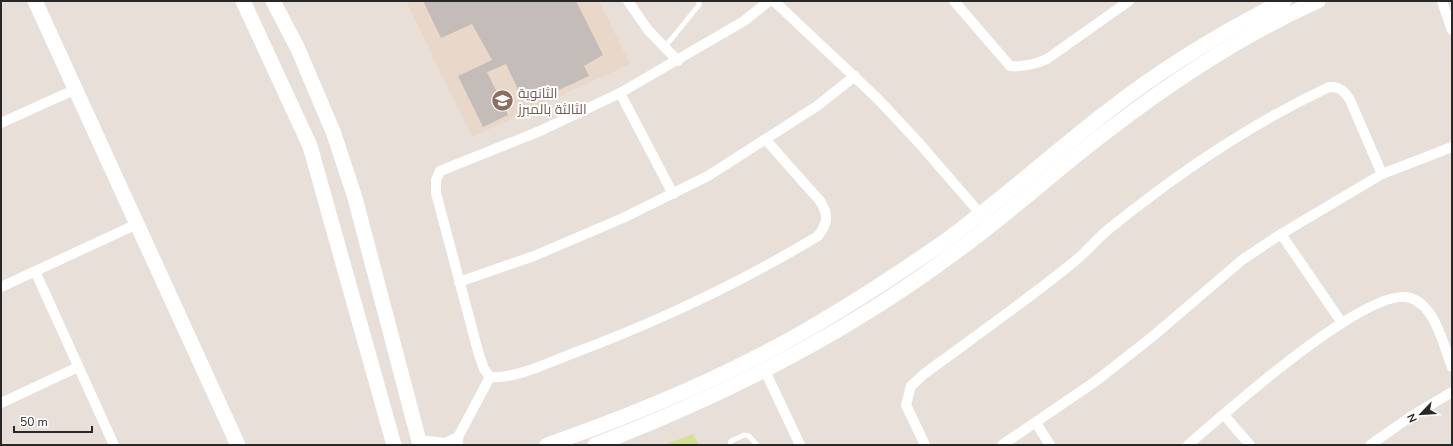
<svg xmlns="http://www.w3.org/2000/svg" width="1453" height="446" font-family="'Nunito Sans',Cairo,sans-serif">
<rect width="100%" height="100%" fill="#e9dfd9"/>
<!-- education -->
<path fill="#e9d8c9" d="M406,1h193l31,63 -158,73z"/>
<!-- pitch -->
<path fill="#d3e296" d="M693,434l6,11h-35z"/>
<!-- building -->
<path fill="#c4bcb9" d="M423,1h153l27,54 -19,11 5,10 -45,21 -5,-10 -18,9 -15,-32 -19,8 21,43 -25,12 -25,-51 34,-16 -20,-36 -31,14z"/>
<g fill="none" stroke-linecap="round" stroke-linejoin="round">
<!-- lane -->
<g stroke="#fff" stroke-width="5">
<path d="M664,48l35,-43v-4"/>
<path d="M730,445l1,-4 13,-6 5,1 8,9"/>
</g>
<!-- street -->
<g stroke="#fff" stroke-width="10">
<path d="M628,1l20,29 30,31"/>
<path d="M774,1l104,98 41,44 65,75"/>
<path d="M954,1l56,65c14,1 24,-1 37,-7l82,-58"/>
<path d="M1442,1l10,29"/>
<path d="M620,93l53,101"/>
<path d="M1,123l75,-34"/>
<path d="M766,140l54,61c9,14 8,22 -2,35 -78,47 -161,86 -247,118 -23,9 -56,25 -81,23l-6,-8 -5,-14 -43,-162v-13l4,-9 100,-40 80,-38 124,-72 25,-20"/>
<path d="M1281,234l61,89"/>
<path d="M35,271l79,174"/>
<path d="M459,282l75,-26 89,-38 85,-42 109,-70 38,-30"/>
<path d="M1,287l136,-63"/>
<path d="M765,371l35,74"/>
<path d="M1,403l77,-36"/>
<path d="M1224,415l26,30"/>
<path d="M1036,423l14,22"/>
<path d="M428,441l17,2 13,-6"/>
<path d="M458,445v-8l32,-60"/>
<path d="M925,445l-19,-40 5,-19 13,-12c49,-36 99,-71 146,-109 15,-11 26,-26 40,-37 68,-55 140,-104 219,-141 11,-1 15,4 21,13l32,74"/>
<path d="M1002,445l94,-64 56,-44 90,-77 39,-26 101,-60 70,-27"/>
<path d="M1188,445c35,-30 181,-162 223,-147 25,9 32,47 41,69"/>
<path d="M1370,445l40,-28 42,-25"/>
</g>
<!-- secondary -->
<g stroke="#fff" stroke-width="15">
<path d="M35,1l203,444"/>
<path d="M243,1l67,145 84,299"/>
<path d="M273,1l25,48 36,85 21,64 65,247"/>
<path d="M547,445c72,-25 144,-54 212,-89 64,-33 126,-73 185,-114 55,-40 106,-86 160,-128 56,-44 116,-81 180,-113"/>
<path d="M595,445c129,-49 251,-111 362,-194 54,-39 103,-85 157,-125 63,-48 132,-93 204,-125"/>
</g>
</g>
<!-- icons -->
<defs>
<symbol id="school-disc" viewBox="-11 -11 22 22"><circle r="9.5" fill="#8d6e63" stroke="#fff"/><path d="M0-5L7-2L0 1L-7-2ZM-4 1L0 2.5L4 1V4Q0 6-4 4Z" fill="#fff"/></symbol>
</defs>
<g fill-rule="evenodd">
<use href="#school-disc" x="490" y="88" width="25" height="25"/>
</g>
<g text-anchor="middle" dominant-baseline="central" stroke-width="4" stroke-linejoin="round" paint-order="stroke">
<!-- education labels -->
<g font-size="14" fill="#785e54" stroke="#fff" text-anchor="start">
<text x="518" y="93">الثانوية<tspan x="518" dy="16">الثالثة بالمبرز</tspan></text>
</g>
</g>
<!-- border -->
<rect width="1453" height="446" fill="none" stroke="#272727" stroke-width="4"/>
<!-- north arrow -->
<g transform="translate(1421 414) rotate(245)" stroke="#ffffff" stroke-width="3" paint-order="stroke">
<path d="M0-3L7 15L0 10L-7 15Z" fill="#272727"/>
<text y="-6" font-size="11" font-weight="bold" text-anchor="middle" fill="#272727">N</text>
</g>
<!-- scale -->
<path d="M14 426v6h78v-6" fill="none" stroke="#272727" stroke-width="2"/>
<text x="20" y="426" font-size="12" fill="#272727" stroke="#ffffff" stroke-width="3" paint-order="stroke">50 m</text>
</svg>
